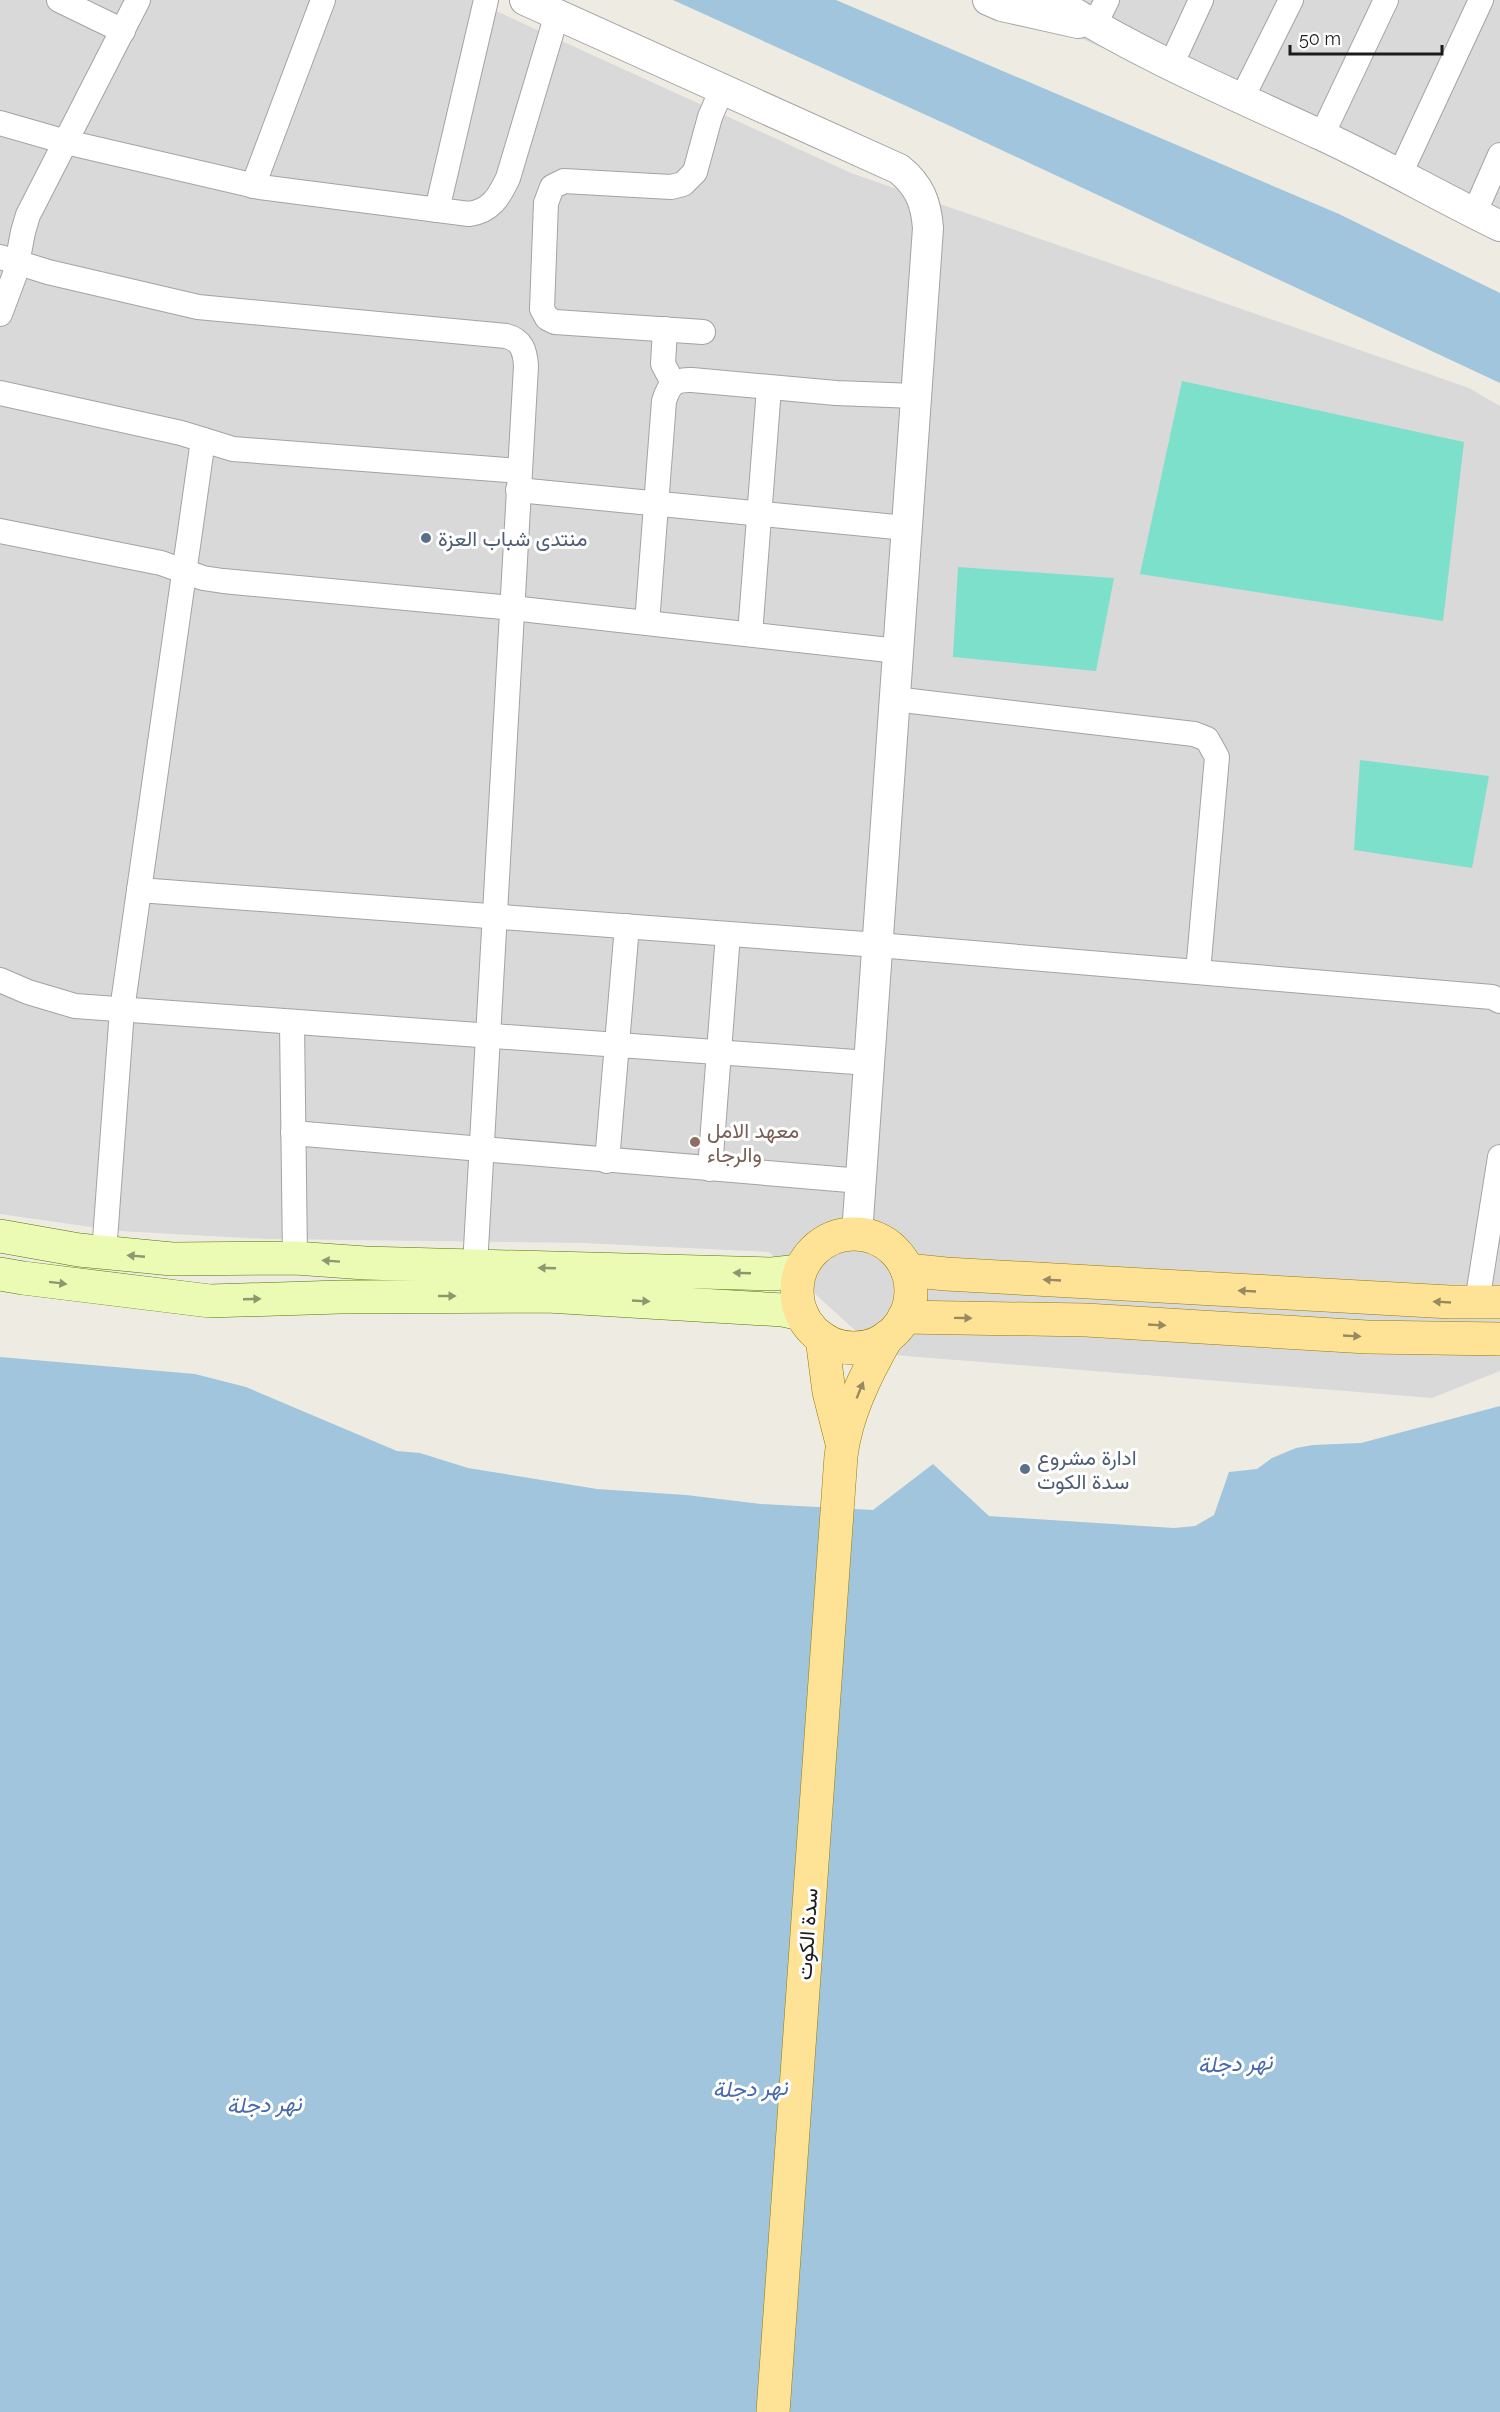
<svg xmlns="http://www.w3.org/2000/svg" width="1500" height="2412" font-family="Raleway,Vazirmatn,sans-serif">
<rect width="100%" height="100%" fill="#eeece2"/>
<!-- residential -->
<g fill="#dad9d9">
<path d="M0,0h472l379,173 618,215 31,18v965l-68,27 -551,-44 -112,-102 -185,-9 -318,-4 -147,-8 -119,-17z"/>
<path d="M995,0h505v225z"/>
</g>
<!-- pitch -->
<g fill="#7de0cb">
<path d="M1182,381l282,61 -21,179 -303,-47z"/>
<path d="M958,567l156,11 -18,93 -143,-14z"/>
<path d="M1360,760l129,16 -17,92 -118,-18z"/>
</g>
<!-- water -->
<g fill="#a0c5dd">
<path d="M673,0h163l503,214 161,79v90l-552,-258z"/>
<path d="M0,1357l195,17 51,13 151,64 23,2 48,15 129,21 89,6 75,9 112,6 60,-46 56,52 185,12 21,-2 19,-11 15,-43 28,-3 15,-11 24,-10 17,-3 48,-2 139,-37v1006h-1500z"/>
</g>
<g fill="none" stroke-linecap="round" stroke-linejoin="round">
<defs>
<g id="minor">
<path d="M59,0l64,31"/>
<path d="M1094,26l13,-26"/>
<path d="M1171,65l30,-65"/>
<path d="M1241,100l50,-100"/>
<path d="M0,123l66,19 194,45 209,27c22,-3 30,-17 39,-36l49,-164"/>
<path d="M1322,135l64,-135"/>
<path d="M1400,174l81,-174"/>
<path d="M253,186l70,-186"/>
<path d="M437,210l49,-210"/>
<path d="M1474,214l26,-59"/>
<path d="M0,257l48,15 150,35 308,29c16,4 19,15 20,30l-51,900"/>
<path d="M0,314l15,-40 8,-42 5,-17 110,-215"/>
<path d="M665,329l-2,35 10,19"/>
<path d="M703,332l-148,-10 -8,-4 -5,-9 4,-106 6,-16 12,-6 107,6 12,-3 12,-12 15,-55 12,-28"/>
<path d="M0,393l181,40 52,16 286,22"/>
<path d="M518,490l388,38"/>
<path d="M0,531l161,32 42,15 20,3 289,27 386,43"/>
<path d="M647,623l17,-222c5,-16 10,-22 28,-21l144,13 79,3"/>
<path d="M750,634l19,-246"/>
<path d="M894,699l300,35 13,5 10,18 -19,215"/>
<path d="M139,890l739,55 614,52 8,4"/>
<path d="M0,980l28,12 47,14 794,57"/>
<path d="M292,1023l3,235"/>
<path d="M293,1133l568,48"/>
<path d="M607,1161l20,-235"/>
<path d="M710,1169l18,-235"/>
<path d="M104,1253l18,-243 81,-570"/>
<path d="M1477,1302l23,-145"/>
</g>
<g id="tertiary">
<path d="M525,0l374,169c21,17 27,34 29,59l-71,1006"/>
<path d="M988,0l14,6 76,17"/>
<path d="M1053,0c85,54 177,93 268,135 61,28 119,62 179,91"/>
</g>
<g id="secondary">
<path d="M0,1236l79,14 93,9 123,-1 70,5 407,11 28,-3"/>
<path d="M0,1274l23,4 187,23 130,-4 207,-1 236,14 19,4"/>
</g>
<g id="primary">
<circle cx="854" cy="1291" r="57"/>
<path d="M907,1270l39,4 504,28h50"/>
<path d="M904,1317l182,3 281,17 133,2"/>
<path d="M822,1338l7,54 13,51"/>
<path d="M773,2412l68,-956c5,-42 25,-82 46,-119"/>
</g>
</defs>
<!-- minor casing -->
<use href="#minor" stroke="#a3a3a3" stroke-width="26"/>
<!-- tertiary casing -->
<use href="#tertiary" stroke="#a3a3a3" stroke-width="32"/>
<!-- secondary casing -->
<use href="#secondary" stroke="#557502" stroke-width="34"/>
<!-- primary casing -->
<use href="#primary" stroke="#957d00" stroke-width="34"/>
<!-- minor -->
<use href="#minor" stroke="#fff" stroke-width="24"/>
<!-- tertiary -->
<use href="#tertiary" stroke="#fff" stroke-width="30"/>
<!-- secondary -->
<use href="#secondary" stroke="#ebfbb3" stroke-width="33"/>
<!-- primary -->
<use href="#primary" stroke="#fee397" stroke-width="33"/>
</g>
<!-- one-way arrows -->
<defs><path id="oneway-solid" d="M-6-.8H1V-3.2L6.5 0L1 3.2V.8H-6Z" transform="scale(1.5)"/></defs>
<g fill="#8e976f">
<use href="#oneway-solid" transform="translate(136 1256) rotate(-175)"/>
<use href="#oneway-solid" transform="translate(331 1261) rotate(-176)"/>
<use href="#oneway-solid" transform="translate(547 1268) rotate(-178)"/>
<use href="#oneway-solid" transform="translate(742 1273) rotate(-178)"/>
<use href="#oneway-solid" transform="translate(58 1283) rotate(7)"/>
<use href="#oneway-solid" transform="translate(447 1296)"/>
<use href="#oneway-solid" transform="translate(252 1299) rotate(-2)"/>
<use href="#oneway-solid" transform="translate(641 1301) rotate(3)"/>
</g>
<g fill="#988960">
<use href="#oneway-solid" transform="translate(1052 1280) rotate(-177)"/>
<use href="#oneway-solid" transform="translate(1247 1291) rotate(-177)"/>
<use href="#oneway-solid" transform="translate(1442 1302) rotate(-177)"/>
<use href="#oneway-solid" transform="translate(963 1318) rotate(1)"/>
<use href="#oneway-solid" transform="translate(1157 1325) rotate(3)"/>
<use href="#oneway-solid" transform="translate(1352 1336) rotate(3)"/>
<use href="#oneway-solid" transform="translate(860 1390) rotate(-68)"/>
</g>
<!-- markers -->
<g fill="#5c6f8a" stroke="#fff" stroke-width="2">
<circle cx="426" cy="538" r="6"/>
<circle cx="1025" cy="1469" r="6"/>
</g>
<circle fill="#8d6e63" stroke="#fff" stroke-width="2" cx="695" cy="1142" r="6"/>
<g text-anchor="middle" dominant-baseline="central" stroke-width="6" stroke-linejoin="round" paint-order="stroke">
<!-- service labels -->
<g font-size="21" fill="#4e5e75" stroke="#fff" text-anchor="start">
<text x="438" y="538">منتدى شباب العزة</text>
<text x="1037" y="1457">ادارة مشروع<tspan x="1037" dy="24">سدة الكوت</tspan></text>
</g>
<!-- education labels -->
<g font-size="21" fill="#785e54" stroke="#fff" text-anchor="start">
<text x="707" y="1130">معهد الامل<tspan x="707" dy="24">والرجاء</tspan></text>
</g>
<!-- street labels -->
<g font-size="21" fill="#1c1c1c" stroke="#fff">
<text transform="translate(807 1934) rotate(-86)">سدة الكوت</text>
</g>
<!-- water labels -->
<g font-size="22" font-style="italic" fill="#4769ae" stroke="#fff">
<text transform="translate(1235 2063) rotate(-3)">نهر دجلة</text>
<text transform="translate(750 2088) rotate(-2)">نهر دجلة</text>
<text transform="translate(264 2104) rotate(-2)">نهر دجلة</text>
</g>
</g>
<!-- scale -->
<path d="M1290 45v9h152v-9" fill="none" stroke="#1c1c1c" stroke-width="3"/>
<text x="1299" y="45" font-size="18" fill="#1c1c1c" stroke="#ffffff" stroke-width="4.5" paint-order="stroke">50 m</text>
</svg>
